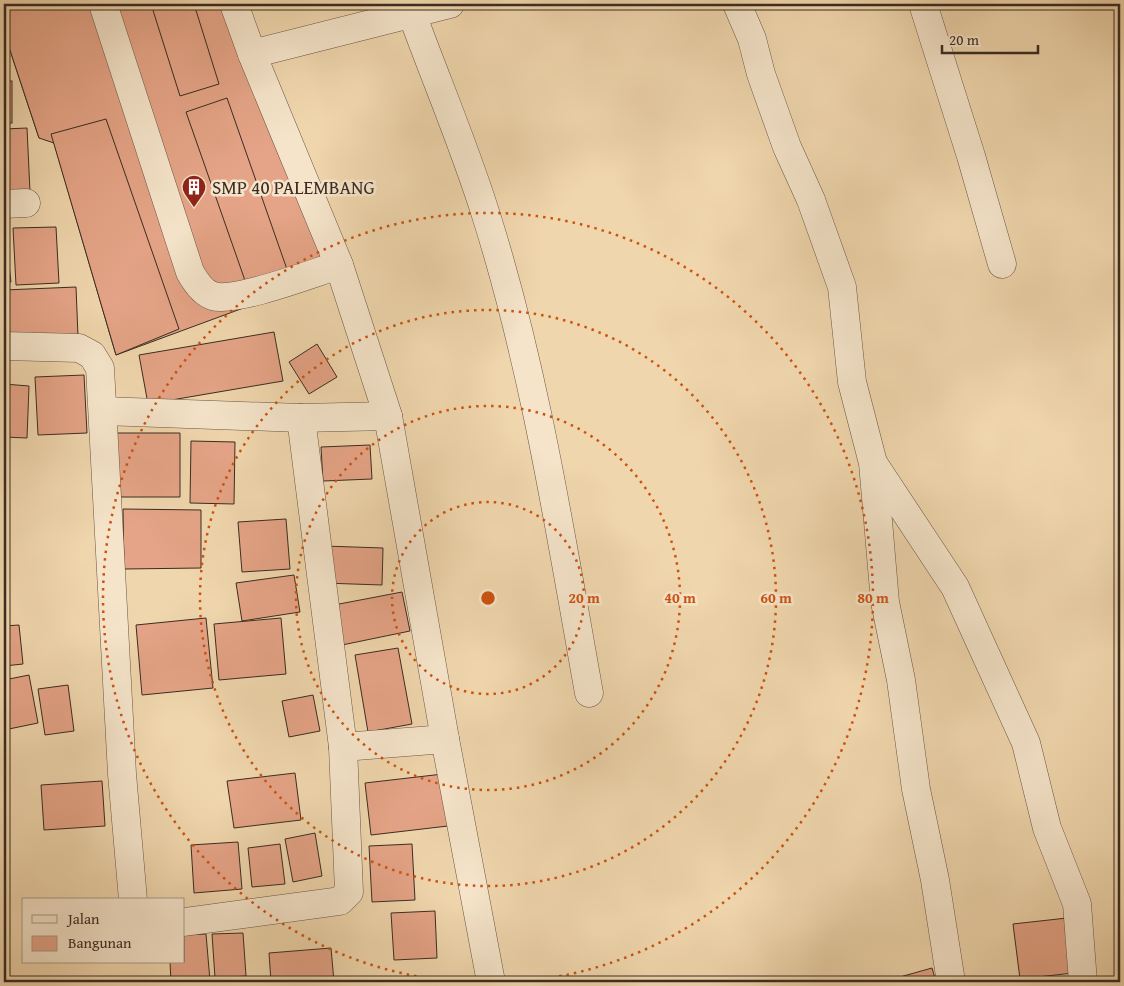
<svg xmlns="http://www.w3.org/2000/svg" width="1124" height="986" font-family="'Gentium Book Plus',serif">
<rect width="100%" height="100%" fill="#f0d6ad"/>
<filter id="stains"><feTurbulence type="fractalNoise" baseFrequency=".004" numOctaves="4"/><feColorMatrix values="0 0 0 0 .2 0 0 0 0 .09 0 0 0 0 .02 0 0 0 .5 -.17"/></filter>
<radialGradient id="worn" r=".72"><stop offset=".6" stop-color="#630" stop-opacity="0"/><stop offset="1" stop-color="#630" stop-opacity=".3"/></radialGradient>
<!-- building -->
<g fill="#e5a487" stroke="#3a2c22">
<path d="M4,4h43l39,118 -47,16 -35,-106z"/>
<path d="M4,4h230l107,268 -225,83 -62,-212 -15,-5 -35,-106z"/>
<path d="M151,4h43l25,80 -39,12z"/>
<rect x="4" y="81" width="8" height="42"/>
<path d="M227,98l62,177 -41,14 -62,-177z"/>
<path d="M106,119l73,210 -63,26 -65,-221z"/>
<path d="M27,128l3,64 -26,1v-64z"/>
<path d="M4,224l7,58 -7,1z"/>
<path d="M56,227l3,56 -43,2 -3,-57z"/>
<path d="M76,287l2,49 -74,3v-49z"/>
<path d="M274,332l9,49 -135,23 -9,-49z"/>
<path d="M317,344l20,33 -28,17 -20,-32z"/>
<path d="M84,375l3,58 -49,2 -3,-58z"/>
<path d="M4,384l25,2 -2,52 -23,-1z"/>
<path d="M114,433h66v64h-65z"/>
<path d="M191,441l44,1 -1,62 -44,-1z"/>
<path d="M370,445l2,34 -49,2 -2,-34z"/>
<path d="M123,509l78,1v58l-77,1z"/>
<path d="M286,519l4,50 -48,3 -4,-50z"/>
<path d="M324,546l59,2 -1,37 -59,-2z"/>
<path d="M294,575l6,37 -58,9 -6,-38z"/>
<path d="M402,592l8,39 -68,14 -8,-40z"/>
<path d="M206,618l7,70 -71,7 -6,-70z"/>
<path d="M281,618l5,56 -67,6 -5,-56z"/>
<path d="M19,625l4,39 -19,2v-40z"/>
<path d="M398,648l14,76 -44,8 -13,-77z"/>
<path d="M29,675l9,48 -34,7v-50z"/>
<path d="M68,685l6,46 -29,4 -7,-46z"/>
<path d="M313,695l7,36 -31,6 -7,-36z"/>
<path d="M295,773l6,47 -67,8 -7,-47z"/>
<path d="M443,774l5,52 -77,9 -6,-52z"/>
<path d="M102,781l3,45 -61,4 -3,-45z"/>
<path d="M315,833l7,43 -29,6 -8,-43z"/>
<path d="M238,842l4,47 -48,4 -3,-48z"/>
<path d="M280,844l5,40 -33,3 -4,-39z"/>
<path d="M412,844l3,56 -43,2 -3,-56z"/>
<path d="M435,911l2,47 -43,2 -3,-47z"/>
<path d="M1067,918l6,55 -53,6 -7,-55z"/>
<path d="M243,933l3,43 -31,2 -3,-44z"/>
<path d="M206,934l4,47 -39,1 -1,-20h14v-27z"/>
<path d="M331,948l3,34h-63l-2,-29z"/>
<path d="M932,968l4,14h-54z"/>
</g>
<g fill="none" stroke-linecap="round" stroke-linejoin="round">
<defs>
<g id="minor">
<path d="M103,4l87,268c5,9 13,21 23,24 23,7 100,-23 126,-31"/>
<path d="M234,4l18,50 87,211 49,151 57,323 46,243"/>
<path d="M737,4l15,35 9,35 26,73 24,53 31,87 10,95 21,81 12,139 16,78 15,109 19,91 16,102"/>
<path d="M923,4l48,152 31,108"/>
<path d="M412,14c24,66 52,131 73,198 50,157 75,320 104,481"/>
<path d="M252,54l198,-50"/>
<path d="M4,204l22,-1"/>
<path d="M4,346l75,2 13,7 8,13 22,406 11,126"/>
<path d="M103,411l198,7 87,-2"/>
<path d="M875,466l80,121 71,156 21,85 30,76 6,78"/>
<path d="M343,747l102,-8"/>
<path d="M184,922l156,-21 9,-9 -6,-145 -42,-329"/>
</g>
</defs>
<!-- minor casing -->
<use href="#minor" stroke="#685645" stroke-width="29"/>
<!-- minor -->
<use href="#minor" stroke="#f5e4ca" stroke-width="28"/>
</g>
<!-- distance rings -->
<g fill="none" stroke="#ce520f" stroke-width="2.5" stroke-dasharray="2.5 5">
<circle cx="488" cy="598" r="96"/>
<circle cx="488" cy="598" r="192"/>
<circle cx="488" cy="598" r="288"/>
<path d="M461 982A385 385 0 1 1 515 982"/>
</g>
<!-- icons -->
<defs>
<symbol id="building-pin" viewBox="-11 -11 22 30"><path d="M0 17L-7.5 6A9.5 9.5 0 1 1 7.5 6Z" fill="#8f2418" stroke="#f5e4ca"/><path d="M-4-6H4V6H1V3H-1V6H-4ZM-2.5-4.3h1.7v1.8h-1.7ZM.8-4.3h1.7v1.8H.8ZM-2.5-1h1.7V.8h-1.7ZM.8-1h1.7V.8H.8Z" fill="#fff"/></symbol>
</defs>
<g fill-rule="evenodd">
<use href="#building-pin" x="180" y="173" width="28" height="38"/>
</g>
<g text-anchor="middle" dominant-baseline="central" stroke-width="5" stroke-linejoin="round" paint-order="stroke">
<!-- poi labels -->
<g font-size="19" fill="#3a2c22" stroke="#f5e4ca" text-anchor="start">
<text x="212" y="187">SMP 40 PALEMBANG</text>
</g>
</g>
<circle cx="488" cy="598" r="8" fill="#ce520f" stroke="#f5e4ca" stroke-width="2.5"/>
<g font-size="15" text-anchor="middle" font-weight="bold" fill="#ce520f" stroke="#f5e4ca" stroke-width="5" stroke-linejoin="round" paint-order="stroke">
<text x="584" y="603">20 m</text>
<text x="680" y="603">40 m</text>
<text x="776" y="603">60 m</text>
<text x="873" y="603">80 m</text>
</g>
<!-- margin -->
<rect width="1124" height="986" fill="none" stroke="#f0d6ad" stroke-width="20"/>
<rect x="5" y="5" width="1114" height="976" fill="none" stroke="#3a2c22" stroke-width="2.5"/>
<rect x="10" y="10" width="1104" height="966" fill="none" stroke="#3a2c22"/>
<!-- legend -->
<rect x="22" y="898" width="162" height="65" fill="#f5e4ca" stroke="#aa9a87"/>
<rect x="32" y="915" width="25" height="8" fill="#f5e4ca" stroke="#aa9a87"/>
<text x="68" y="924" font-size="15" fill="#3a2c22">Jalan</text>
<rect x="32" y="936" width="25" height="15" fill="#e5a487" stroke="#aa9a87"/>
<text x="68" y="948" font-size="15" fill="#3a2c22">Bangunan</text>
<!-- scale -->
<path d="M942 45v8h96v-8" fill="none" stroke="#3a2c22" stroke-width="2.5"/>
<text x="949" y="45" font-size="15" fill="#3a2c22" stroke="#f5e4ca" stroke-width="4" paint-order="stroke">20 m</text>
<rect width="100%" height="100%" filter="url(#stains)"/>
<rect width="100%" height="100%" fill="url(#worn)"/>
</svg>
